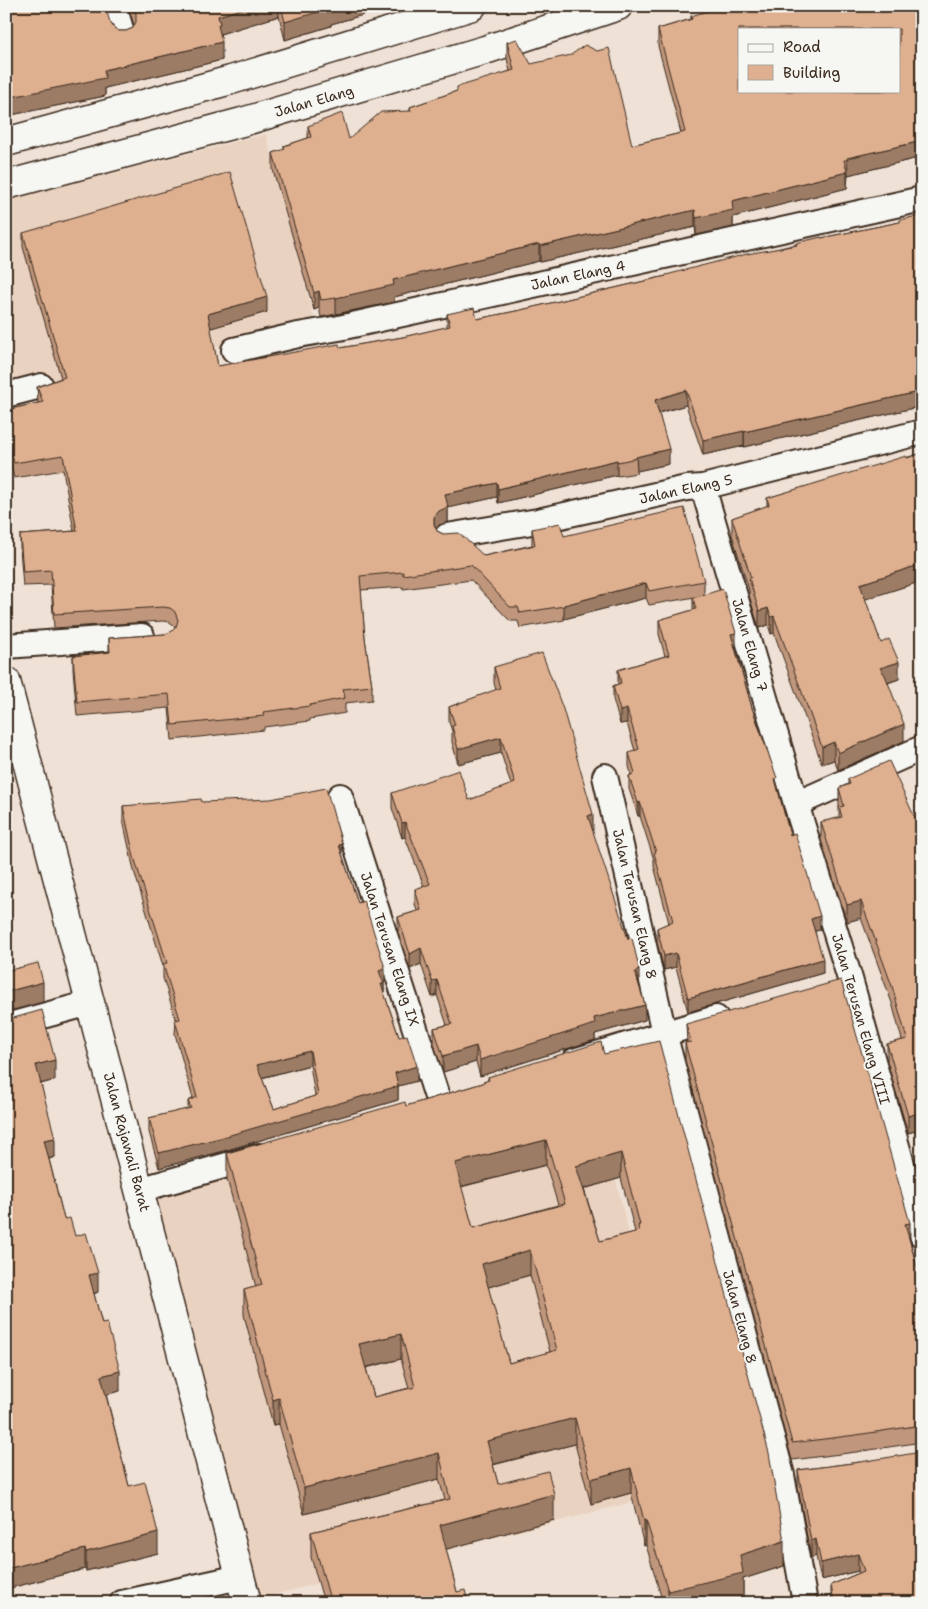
<svg xmlns="http://www.w3.org/2000/svg" width="928" height="1609" font-family="'Shantell Sans',sans-serif">
<rect width="100%" height="100%" fill="#efe1d5"/>
<filter id="ink" filterUnits="userSpaceOnUse"><feTurbulence type="fractalNoise" baseFrequency=".02" numOctaves="2"/><feDisplacementMap in="SourceGraphic" scale="10" xChannelSelector="R" yChannelSelector="G"/><feConvolveMatrix kernelMatrix="1 2 1 2 8 2 1 2 1" color-interpolation-filters="sRGB"/></filter>
<g filter="url(#ink)">
<!-- built -->
<g fill="#ead2c0">
<path d="M266,134l49,188 -309,79v-201z"/>
<path d="M588,1065l102,422 -433,112 -104,-398z"/>
</g>
<g fill="none" stroke-linecap="round" stroke-linejoin="round">
<defs>
<g id="minor">
<path d="M114,6l9,30"/>
<path d="M234,350l64,-15 41,-7 583,-129"/>
<path d="M6,395l35,-9"/>
<path d="M703,487l97,330 50,162 72,256"/>
<path d="M447,536l91,-15 149,-33 16,-1 219,-55"/>
<path d="M6,646l136,-10"/>
<path d="M605,776l59,257 118,442 23,128"/>
<path d="M340,796l99,307"/>
<path d="M796,804l126,-56"/>
<path d="M6,1026l84,-23"/>
<path d="M574,1061l142,-43"/>
<path d="M139,1190l120,-34"/>
<path d="M122,1603l118,-26"/>
</g>
<g id="primary">
<path d="M6,142l225,-62 241,-74"/>
<path d="M6,185l236,-63 243,-72 133,-44"/>
</g>
<path id="trunk" d="M6,681l241,922"/>
</defs>
<!-- minor casing -->
<use href="#minor" stroke="#3b2a1e" stroke-width="28"/>
<!-- primary casing -->
<use href="#primary" stroke="#3b2a1e" stroke-width="31"/>
<!-- trunk casing -->
<use href="#trunk" stroke="#3b2a1e" stroke-width="31"/>
<!-- minor -->
<use href="#minor" stroke="#f6f6f2" stroke-width="24"/>
<!-- primary -->
<use href="#primary" stroke="#f6f6f2" stroke-width="28"/>
<!-- trunk -->
<use href="#trunk" stroke="#f6f6f2" stroke-width="28"/>
</g>
<!-- wall -->
<g fill="#c0977c" stroke="#3b2a1e" fill-rule="evenodd">
<path d="M128,6h235v9l-32,9v2l-46,14 -6,-24 -59,18 2,26 -117,28v8l-99,20 104,-94 4,6 5,3h7l7,-3 1,-3z"/>
<path d="M922,6v151l-74,18 -1,13 -114,29v10l-37,8 -1,-8 -155,35 -1,-1 -145,36v5l-58,12 -15,3 -2,-9 -5,2 -41,-140v-17l11,-3v-4l24,-8v-12l41,13 61,-28v-4l47,-16 53,-20 -3,-12v-17l24,22 101,81 49,-12 -23,-87v-17l33,-10v-3z"/>
<path d="M922,215v191l-178,41v-1l-41,9 -17,-50 -27,8 10,51 -32,7v2l-19,3 -1,-1 -119,28 -1,-6 -49,11v14l-9,3 -3,4 1,2 6,3 41,22 48,-11v-16l32,7 140,45v14l32,51 -1,1 17,61 25,75 13,52 30,95 -5,1 8,42 -135,39 -12,-45 -12,3 -7,-28v-14l12,-5 -15,-57v-6l-14,-44h-2l-9,-27v-13l2,-2 -2,-8v-13l6,-2 -8,-28 -7,1 -7,-25v-13l5,-2v-14l47,-14 -6,-22v-14l34,-10v-12l2,-1 -46,8 -3,-7 -82,21v1l-44,8 -2,-7h-8l-39,-41 -68,9v-2l-42,3 4,48 7,48v14l-27,3v10l-35,6v2l-46,6v3l-92,10 -3,-32 -92,8 -4,-46v-14l36,-4v-14l56,-4 6,-2 4,-4 -5,-6 -7,-1 -109,7 -3,-43 -28,1 -3,-37v-14l54,-4 -11,-61 -49,8 -8,-32v-36l32,-7 -1,-16 24,-9 -38,-131v-14l244,79 -57,16 8,38 122,-18 63,-11 44,-10v-13l30,5 44,-9 145,-34 155,-38 79,-16z"/>
<path d="M922,453v128l-57,18 16,44 18,36 -11,4 16,58 -66,29 -4,-10 -12,4 -48,-131 -3,1 -3,-9 -9,3 -10,-33v-5l-17,-55v-17l35,-12v-8z"/>
<path d="M494,667l99,163h-1l47,153 6,37 -50,14v6l-115,36 -4,-14 -33,10 -9,-28v-16l13,-3 -10,-30 -5,2 -11,-33 -11,5 -12,-36v-16l19,-6 -2,-7v-15l9,-3 -19,-49 -3,1 -10,-30v-15l77,7 42,-15 -10,-32 -43,11 -6,-22v-11l-3,-9v-15l47,-17 -2,-7z"/>
<path d="M848,779l66,37 8,17v296l-14,4 -21,-72v-17l15,-4 -10,-37 -31,-85 -14,4 -26,-82v-18l18,-4v-30l9,-4z"/>
<path d="M202,802l140,52 16,49 27,79 -1,1v10l15,44 18,44 -19,5v14l-178,52 -61,16 -10,-36v-14l39,-9v-8l5,-2 -18,-65 1,-14 -13,-42v-12l-29,-95 -11,-51v-14zM310,1065l5,31 -41,13 -12,-31z"/>
<path d="M6,1019l49,61 -14,4 14,73 -6,2 15,60 11,17 23,56 -4,2 26,97 -14,3 23,92 29,67 -72,18 -1,-2 -79,20z"/>
<path d="M686,1024l224,216 12,45v157l-66,10 -64,8 -107,-400v-17h2z"/>
<path d="M604,1054l180,512 -41,13v19l-18,5h-62l-17,-58 -2,1 -13,-53 -40,11 -16,-60 -82,21 5,19 56,36 -108,29 11,43 11,11h-144l-13,-46v-25l134,-32 -6,-21 -135,35 -25,-90 -6,1 -29,-110v-25l12,-3 -29,-108v-26l179,-47 77,-23 5,-3v-3zM546,1165l12,40 -85,23 -12,-41zM621,1178l14,54 -35,9 -16,-52zM530,1275l20,77 -41,11 -21,-76zM401,1359l8,29 -35,9 -8,-29z"/>
<path d="M922,1162v22l-1,-4v-17z"/>
<path d="M860,1462l62,141h-91v-18l28,-12 -1,-2 -37,9 -5,-24 -5,2 -13,-71v-17z"/>
</g>
<!-- shaded-wall -->
<g fill="#9c7b65" stroke="#3b2a1e">
<path d="M251,6h28v10l-59,18 -2,9v-27z"/>
<path d="M331,6h32v9l-32,9v2l-46,14v-18z"/>
<path d="M222,42v18l-117,28v8l-99,20v-18l98,-28z"/>
<path d="M922,141v16l-74,18 -1,-17z"/>
<path d="M847,172v16l-114,29v10l-37,8v-17l36,-17z"/>
<path d="M695,210v17l-155,35v-16z"/>
<path d="M539,244v17l-145,36v5l-58,12v-16l57,-18z"/>
<path d="M319,291v17l-5,2v-17z"/>
<path d="M267,297v15l-59,17v-15z"/>
<path d="M686,390v15l-31,9v-14z"/>
<path d="M922,391v15l-178,41v-15z"/>
<path d="M744,431v15l-41,9v-15z"/>
<path d="M669,449v15l-32,7 -1,-14z"/>
<path d="M617,460v15l-119,28v-14z"/>
<path d="M497,483v14l-49,11v14l-9,3 -5,7v7v-22l11,-23z"/>
<path d="M922,564v17l-62,20v-17z"/>
<path d="M646,583v15l-82,21v-14z"/>
<path d="M768,608v17l-9,3v-17z"/>
<path d="M774,616v17l-3,1v-17z"/>
<path d="M736,633v13l-5,2v-14z"/>
<path d="M899,662v17l-19,6v-17z"/>
<path d="M627,709v14l-7,1v-13z"/>
<path d="M904,724v17l-66,29v-17z"/>
<path d="M501,737v16l-43,11v-15z"/>
<path d="M834,742v18l-12,4v-17z"/>
<path d="M640,802v14h-2v-13z"/>
<path d="M593,814v16l-5,2v-16z"/>
<path d="M405,822v15l-3,1v-15z"/>
<path d="M342,844v14l-3,-13z"/>
<path d="M861,901v17l-14,4v-17z"/>
<path d="M820,916v14l-9,2v-13z"/>
<path d="M421,948v16l-11,5v-15z"/>
<path d="M676,953v14l-12,3v-14z"/>
<path d="M823,959v14l-135,39v-14z"/>
<path d="M385,968v14l-6,3v-14z"/>
<path d="M639,968v16l-4,-12z"/>
<path d="M437,980v15l-5,2v-16z"/>
<path d="M43,982v20l-37,10v-20z"/>
<path d="M381,984h3v14z"/>
<path d="M645,1005v15l-50,14v6l-115,36v-16l114,-42z"/>
<path d="M476,1046v16l-33,10v-16z"/>
<path d="M310,1051v14l-53,14v-14z"/>
<path d="M55,1060v20l-19,5v-20z"/>
<path d="M417,1066v15l-22,6v-14z"/>
<path d="M398,1086v14l-178,52 -61,16v-15z"/>
<path d="M922,1112v17l-14,4v-17z"/>
<path d="M55,1138v19l-11,3v-20z"/>
<path d="M546,1140v25l-91,23v-25z"/>
<path d="M621,1153v25l-45,13v-25z"/>
<path d="M910,1223v17l-5,-16z"/>
<path d="M530,1250v25l-48,14v-25z"/>
<path d="M98,1273v19l-9,3v-20z"/>
<path d="M401,1334v25l-42,10v-25z"/>
<path d="M120,1371v20l-19,5v-20z"/>
<path d="M279,1398v26l-6,1v-25z"/>
<path d="M575,1418v26l-88,22v-25z"/>
<path d="M439,1453v26l-135,35v-26z"/>
<path d="M631,1468v25l-40,11v-25z"/>
<path d="M554,1494v26l-114,31v-26z"/>
<path d="M646,1520v25l-2,1v-25z"/>
<path d="M158,1533v20l-72,18v-19z"/>
<path d="M816,1539v17l-5,2v-17z"/>
<path d="M784,1541v25l-41,13v19l-18,5h-57v-12l72,-36z"/>
<path d="M85,1549v20l-79,20v-20z"/>
<path d="M858,1554v17l-37,9v-17z"/>
</g>
<!-- building -->
<g fill="#dfb090" stroke="#3b2a1e" fill-rule="evenodd">
<path d="M6,6h99l5,16 4,6 5,3h7l7,-3 3,-6v-8l-2,-8h117l-33,10 2,8 -2,1 4,17 -118,28 1,8 -99,20z"/>
<path d="M281,6h50v2l-46,14z"/>
<path d="M724,6h198v135l-75,17 1,2h-4l3,12 -115,29 1,9 -37,8 -1,-8 -155,36 -1,-2 -146,36 1,5 -58,13 -15,2 -2,-9 -5,2 -41,-140 12,-4 -1,-3 27,-9 -3,-11 34,-13 7,26 32,-27 30,-1 -1,-4 47,-16v-4l57,-17 -7,-28 10,-3 14,25 40,-9 14,-10 12,6 12,-3 23,97 53,-13 -27,-103 34,-10 -1,-3zM739,29h160v62h-160z"/>
<path d="M230,172l37,125 -59,17 10,52 121,-22 1,4 63,-11 47,-11 -3,-12 27,-6 3,11 44,-9 145,-34v-1l81,-21 50,-9 -1,-2 25,-6v1l79,-16v-2l22,-5v171h-2l2,5 -178,41v-1l-41,9 -17,-50 -31,10 14,49 -33,8 1,1 -19,4 -1,-2 -119,29 -1,-6 -52,11 3,13 -9,4 -5,6v7l3,7 6,3 16,-1 25,23 51,-11 -3,-16 28,-6 4,13 120,-28 20,73 -55,10 -3,-8 -82,22v1l-44,7 -2,-6h-8l-39,-42 -68,10v-3l-43,4 5,62 7,48 -29,3 2,9 -35,7v1l-47,6 1,4 -92,9 -3,-31 -92,8 -4,-46 37,-4 -1,-14 56,-4 6,-2 5,-5 2,-7 -3,-8 -5,-4 -7,-1 -109,7 -3,-44 -28,2 -3,-37 57,-4 -14,-76 -49,8 -8,-31v-22l37,-8 -6,-15 28,-10 -42,-144z"/>
<path d="M922,453v111l-62,20 21,59 8,-4 10,23 -19,6 5,7 19,49 -66,29 -4,-11 -12,5 -48,-131 -3,1 -3,-9 -9,3 -10,-33h2l-19,-60 37,-13 -2,-7 139,-42 1,2z"/>
<path d="M723,589l13,44 -5,1 21,74 25,70 -2,1 15,56 5,-2 25,83 -9,3 12,40 -135,39 -12,-45 -12,3 -7,-28 16,-7 -19,-68 2,-1 -16,-50 -2,1 -9,-27 6,-3 -6,-20 10,-4 -12,-40 -7,2 -7,-25 8,-3 -3,-13 51,-15 -10,-35 37,-11 -3,-11z"/>
<path d="M542,653l21,56 30,105 -5,2 40,123 4,-1 7,30 -4,4 10,33 -51,13 1,6 -115,36 -4,-14 -33,10 -9,-28 18,-4 -15,-44 -5,1 -11,-33 -11,6 -12,-37 23,-7 -6,-21 15,-5 -25,-62 -3,1 -10,-30 67,-23 10,30 46,-17 -14,-46 -43,12 -6,-23 3,-1 -6,-18 51,-19 -6,-21z"/>
<path d="M889,761l25,55h1l7,17v279l-14,4 -21,-72 20,-5 -15,-53 -31,-85 -14,4 -26,-83 21,-5 -3,-10 5,-1 -5,-18 11,-4 -2,-5z"/>
<path d="M326,788l16,56 -3,1 19,58 6,-2 21,67 -6,3 5,13h-3l18,53 8,-2 10,31 -22,7 3,13 -178,52 -61,15 -10,-35 42,-10 -3,-7 9,-4 -22,-77 5,-1 -17,-55 4,-1 -33,-106 -11,-51 78,-7 1,3 69,-3zM310,1051l8,44 -44,14 -17,-44z"/>
<path d="M38,963l5,19 -37,10v-21z"/>
<path d="M841,980l69,243 -5,1 17,61v140l-66,10 -64,8 -107,-400 6,-1 -5,-18z"/>
<path d="M42,1010l13,50 -19,5 19,73 -11,2 20,79 6,-1 5,18 11,-3 12,40 -9,2 13,49 5,-1 13,48 -19,5 28,110 16,-4 13,51 -72,19 -1,-3 -79,20v-550h4z"/>
<path d="M659,1041l110,412 15,88 -44,14 3,18 -75,18 -22,-71 -2,1 -13,-53 -40,11 -16,-61 -88,23 11,43 50,-13 6,23 -114,31 17,67 8,-2 3,13h-137l-20,-71 139,-33 -11,-46 -135,35 -25,-90 -6,2 -29,-110 18,-5 -35,-132 178,-51 1,4 77,-23v-1l6,-2 -1,-3 113,-35 3,12zM546,1140l19,64 -92,24 -18,-65zM621,1153l19,72h-2l1,6 -39,10 -24,-75zM530,1250l27,100 -48,13 -27,-99zM401,1334l14,53 -41,10 -15,-53z"/>
<path d="M922,1452v151h-88l-3,-18 33,-14 -6,-17 -37,9 -5,-24 -5,2 -13,-71 62,-8z"/>
</g>
</g>
<g text-anchor="middle" dominant-baseline="central" stroke-width="4" stroke-linejoin="round" paint-order="stroke">
<!-- street labels -->
<g font-size="14" fill="#3b2a1e" stroke="#f6f6f2">
<text transform="translate(314 101) rotate(-16)">Jalan Elang</text>
<text transform="translate(578 275) rotate(-12)">Jalan Elang 4</text>
<text transform="translate(686 489) rotate(-12)">Jalan Elang 5</text>
<text transform="translate(750 645) rotate(74)">Jalan Elang 7</text>
<text transform="translate(635 904) rotate(77)">Jalan Terusan Elang 8</text>
<text transform="translate(390 949) rotate(72)">Jalan Terusan Elang IX</text>
<text transform="translate(861 1019) rotate(74)">Jalan Terusan Elang VIII</text>
<text transform="translate(127 1142) rotate(75)">Jalan Rajawali Barat</text>
<text transform="translate(740 1317) rotate(75)">Jalan Elang 8</text>
</g>
</g>
<!-- margin -->
<rect width="928" height="1609" fill="none" stroke="#f6f6f2" stroke-width="25"/>
<rect x="12" y="12" width="903" height="1584" fill="none" stroke="#3b2a1e" stroke-width="2" filter="url(#ink)"/>
<!-- legend -->
<rect x="738" y="28" width="162" height="65" fill="#f6f6f2" stroke="#aba49d"/>
<rect x="748" y="44" width="25" height="8" fill="#f6f6f2" stroke="#aba49d"/>
<text x="783" y="52" font-size="15" fill="#3b2a1e">Road</text>
<rect x="748" y="65" width="25" height="15" fill="#dfb090" stroke="#aba49d"/>
<text x="783" y="78" font-size="15" fill="#3b2a1e">Building</text>
</svg>
